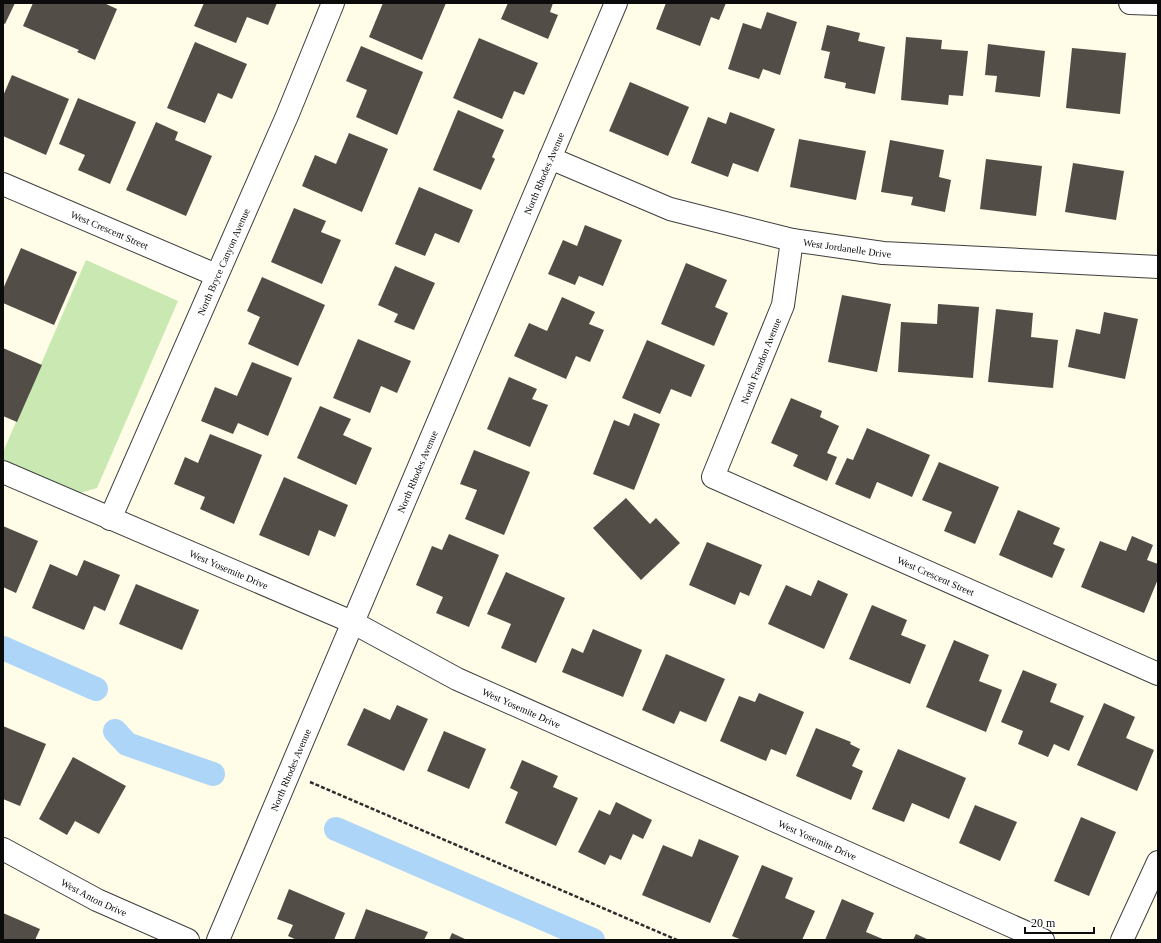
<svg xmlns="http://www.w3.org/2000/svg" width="1161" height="943" font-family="Georgia,serif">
<rect width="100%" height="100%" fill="#fffce8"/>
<!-- green -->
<path fill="#cae9b2" d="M86,260l92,41 -81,187 -17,5 -77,-33v-8z"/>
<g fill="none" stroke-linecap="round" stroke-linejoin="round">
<!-- canal -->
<g stroke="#acd5f7" stroke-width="24">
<path d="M3,648l93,41"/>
<path d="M115,731l12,13 86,30"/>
<path d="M336,829l257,111"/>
</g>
</g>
<!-- building -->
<g fill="#534d47">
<path d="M3,3h12l-10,21 -2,-1z"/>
<path d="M33,3h71l13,6 -22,51 -18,-8 2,-2 -56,-24z"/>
<path d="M204,3h73l-9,22 -21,-8 -11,26 -42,-17z"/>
<path d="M383,3h63l-24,57 -53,-23z"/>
<path d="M508,3h45l-3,9 8,3 -10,24 -47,-20z"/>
<path d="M666,3h60l-7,17 -8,-3 -11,29 -44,-17z"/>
<path d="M767,12l30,10 -17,53 -17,-6 -4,10 -31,-10 15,-46 18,6z"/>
<path d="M827,25l33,8 -2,8 27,6 -10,47 -30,-6 1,-5 -22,-5 6,-26 -9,-2z"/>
<path d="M906,37l36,3 -1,9 27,2 -5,45 -14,-1 -1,10 -47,-5z"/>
<path d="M479,38l59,25 -14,32 -10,-4 -12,28 -49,-21z"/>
<path d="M195,42l52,22 -15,35 -14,-6 -13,30 -38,-15z"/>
<path d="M988,44l57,7 -5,46 -45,-5 2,-16 -12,-1z"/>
<path d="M361,46l62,26 -26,63 -41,-18 11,-27 -21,-9z"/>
<path d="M1072,48l54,5 -6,61 -54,-6z"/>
<path d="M12,75l57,24 -23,56 -43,-19v-40z"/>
<path d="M630,82l59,25 -21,49 -59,-25z"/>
<path d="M78,98l58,24 -26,62 -32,-14 7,-15 -26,-11z"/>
<path d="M458,110l46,20 -12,27 3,2 -14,31 -48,-20z"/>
<path d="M730,112l45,17 -17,43 -25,-9 -5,14 -37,-14 17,-46 18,7z"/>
<path d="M156,122l22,10 -3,8 37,16 -26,60 -60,-26z"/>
<path d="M349,133l39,16 -26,63 -60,-26 13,-31 21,9z"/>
<path d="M799,139l67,12 -10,49 -66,-13z"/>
<path d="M890,140l54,10 -5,27 12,3 -6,32 -34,-7 2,-8 -32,-5z"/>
<path d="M986,159l56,7 -6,50 -56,-7z"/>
<path d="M1073,163l51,8 -8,49 -51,-8z"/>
<path d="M419,187l54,23 -14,33 -24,-10 -10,23 -30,-12z"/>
<path d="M294,208l32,13 -5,11 20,8 -19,44 -51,-22z"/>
<path d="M585,225l37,15 -19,46 -24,-10 -4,9 -27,-11 15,-34 14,6z"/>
<path d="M21,248l56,24 -23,53 -51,-22v-14z"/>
<path d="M686,263l41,17 -12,27 13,6 -14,33 -53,-22z"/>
<path d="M395,266l40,17 -21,47 -20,-8 4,-8 -20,-9z"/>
<path d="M262,277l63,28 -27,61 -50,-22 12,-27 -13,-6z"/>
<path d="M842,295l49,9 -14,68 -49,-10z"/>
<path d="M562,297l33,15 -6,12 15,6 -14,32 -14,-6 -10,23 -52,-23 15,-33 18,8z"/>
<path d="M938,304l41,3 -6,71 -75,-6 3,-50 36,2z"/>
<path d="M996,309l37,4 -2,24 27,3 -5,48 -65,-6z"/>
<path d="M1104,312l34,7 -13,60 -57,-12 8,-38 24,5z"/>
<path d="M358,339l53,22 -14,32 -16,-7 -11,27 -37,-15z"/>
<path d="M647,340l58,25 -14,32 -20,-8 -11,25 -38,-16z"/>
<path d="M3,348l39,17 -25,57 -14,-6z"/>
<path d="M252,362l40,16 -24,58 -30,-13 -5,11 -32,-13 14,-34 22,9z"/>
<path d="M509,377l28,12 -5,10 16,6 -18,42 -43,-18z"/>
<path d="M791,398l31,13 -2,6 19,9 -12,27 10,4 -10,24 -34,-15 5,-11 -27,-12z"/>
<path d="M320,406l31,13 -8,16 29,13 -16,37 -59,-27z"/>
<path d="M634,413l26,11 -26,66 -41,-16 21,-54 15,6z"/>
<path d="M867,428l63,27 -18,42 -35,-15 -7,17 -35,-15 12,-26 6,2z"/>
<path d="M210,434l52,21 -28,69 -34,-15 5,-12 -31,-13 11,-27 13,6z"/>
<path d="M474,450l56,22 -26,63 -39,-16 12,-29 -17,-6z"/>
<path d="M939,462l60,25 -24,57 -31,-13 8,-19 -30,-12z"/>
<path d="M284,477l64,28 -13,32 -16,-7 -10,26 -50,-21z"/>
<path d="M626,498l24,26 6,-6 24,25 -39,37 -48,-52z"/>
<path d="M1018,510l42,18 -7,16 12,5 -13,29 -53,-23z"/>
<path d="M3,526l35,15 -22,52 -13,-6z"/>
<path d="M449,534l50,21 -30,72 -33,-14 7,-16 -27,-12 16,-39 10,4z"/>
<path d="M1132,536l21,9 -6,15 11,4v15l-14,34 -63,-26 19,-46 26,10z"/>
<path d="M707,542l55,23 -13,31 -9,-4 -5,13 -46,-20z"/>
<path d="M84,560l36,15 -15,36 -11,-5 -10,24 -52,-22 18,-44 27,12z"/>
<path d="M506,572l59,26 -29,65 -35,-15 10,-24 -24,-10z"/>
<path d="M818,580l30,14 -24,55 -56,-25 18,-39 25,11z"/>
<path d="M136,584l63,26 -17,40 -63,-26z"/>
<path d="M872,605l35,15 -6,15 25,10 -16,39 -61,-25z"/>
<path d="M593,629l49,21 -19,47 -61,-25 10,-24 11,5z"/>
<path d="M954,640l35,15 -10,26 23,9 -16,42 -60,-25z"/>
<path d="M666,654l59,25 -19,43 -26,-11 -6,13 -32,-14z"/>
<path d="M1023,670l34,14 -7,18 34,14 -15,35 -15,-7 -6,13 -30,-13 5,-13 -22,-9z"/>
<path d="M759,693l45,19 -18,43 -15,-6 -5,12 -46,-20 19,-45 16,6z"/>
<path d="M1104,703l31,14 -9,21 28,12 -17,41 -60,-26z"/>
<path d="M397,705l31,14 -24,52 -57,-26 17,-37 26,12z"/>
<path d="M3,726l43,18 -26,62 -17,-7z"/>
<path d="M816,728l35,14 -1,2 10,5 -8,17 11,5 -12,29 -55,-24z"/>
<path d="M444,731l42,18 -17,40 -42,-18z"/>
<path d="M898,749l68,29 -17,41 -37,-16 -8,19 -32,-13z"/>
<path d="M73,757l53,29 -27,48 -24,-13 -8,14 -28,-16z"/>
<path d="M522,760l36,16 -5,11 25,11 -22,48 -51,-23 13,-31 -8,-4z"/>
<path d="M616,802l36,18 -9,19 -10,-5 -12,26 -11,-5 -5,10 -27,-13 21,-42 11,5z"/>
<path d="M975,805l42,17 -17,39 -41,-18z"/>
<path d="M1081,817l35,15 -27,64 -35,-15z"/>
<path d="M699,839l40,17 -29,67 -68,-28 21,-50 29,12z"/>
<path d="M762,865l31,13 -8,20 30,13 -13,29h-60l-10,-4z"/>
<path d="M289,889l56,24 -11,27h-37l-9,-4 5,-11 -16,-6z"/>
<path d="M842,899l32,14 -8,19 19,8h-60z"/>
<path d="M366,909l62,23 -4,8h-70z"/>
<path d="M3,913l37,16 -5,11h-32z"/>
<path d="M452,933l15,7h-18z"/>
<path d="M916,934l13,6h-16z"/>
</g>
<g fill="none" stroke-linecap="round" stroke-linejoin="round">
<defs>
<g id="minor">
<path d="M1130,3l28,1"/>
<path id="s1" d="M550,158l120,51 122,31 91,13 275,14"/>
<path id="s2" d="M3,184l213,91"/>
<path id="s3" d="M792,240l-9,65 -70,172 445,197"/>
<path id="s4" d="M3,472l349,150 105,57 586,261"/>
<path id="s5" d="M110,519l177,-403 46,-113"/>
<path id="s6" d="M3,849l94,51 91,40"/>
<path id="s7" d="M218,940l398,-937"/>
<path d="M1122,940l36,-78"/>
</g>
</defs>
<!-- minor casing -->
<use href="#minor" stroke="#3e3e3e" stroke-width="24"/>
<!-- path -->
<path stroke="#2d2d2d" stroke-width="2.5" stroke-dasharray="4 2" stroke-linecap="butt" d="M310,782l367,158"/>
<!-- minor -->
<use href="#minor" stroke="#fff" stroke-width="22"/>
</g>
<g text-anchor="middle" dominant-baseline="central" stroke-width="4" stroke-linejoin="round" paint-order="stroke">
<!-- street labels -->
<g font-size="10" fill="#0b0b0b" stroke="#fff">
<text stroke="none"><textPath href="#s7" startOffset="833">North Rhodes Avenue</textPath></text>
<text stroke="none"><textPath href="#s2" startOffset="116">West Crescent Street</textPath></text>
<text stroke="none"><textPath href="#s1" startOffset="312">West Jordanelle Drive</textPath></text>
<text stroke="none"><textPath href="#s5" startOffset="281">North Bryce Canyon Avenue</textPath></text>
<text transform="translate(761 361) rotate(-68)">North Frandon Avenue</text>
<text stroke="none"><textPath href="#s7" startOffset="509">North Rhodes Avenue</textPath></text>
<text stroke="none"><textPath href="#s4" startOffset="246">West Yosemite Drive</textPath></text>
<text stroke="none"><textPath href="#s3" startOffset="495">West Crescent Street</textPath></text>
<text stroke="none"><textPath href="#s4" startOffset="570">West Yosemite Drive</textPath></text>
<text stroke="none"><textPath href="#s7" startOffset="185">North Rhodes Avenue</textPath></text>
<text stroke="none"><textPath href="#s4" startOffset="894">West Yosemite Drive</textPath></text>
<text stroke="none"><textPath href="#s6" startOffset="103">West Anton Drive</textPath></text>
</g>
</g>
<!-- border -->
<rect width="1161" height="943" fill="none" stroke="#0b0b0b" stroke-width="8"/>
<!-- scale -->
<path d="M1025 927v6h69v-6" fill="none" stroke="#0b0b0b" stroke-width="2"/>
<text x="1031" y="927" font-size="12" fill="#0b0b0b" stroke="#ffffff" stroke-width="3" paint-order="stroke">20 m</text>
</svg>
